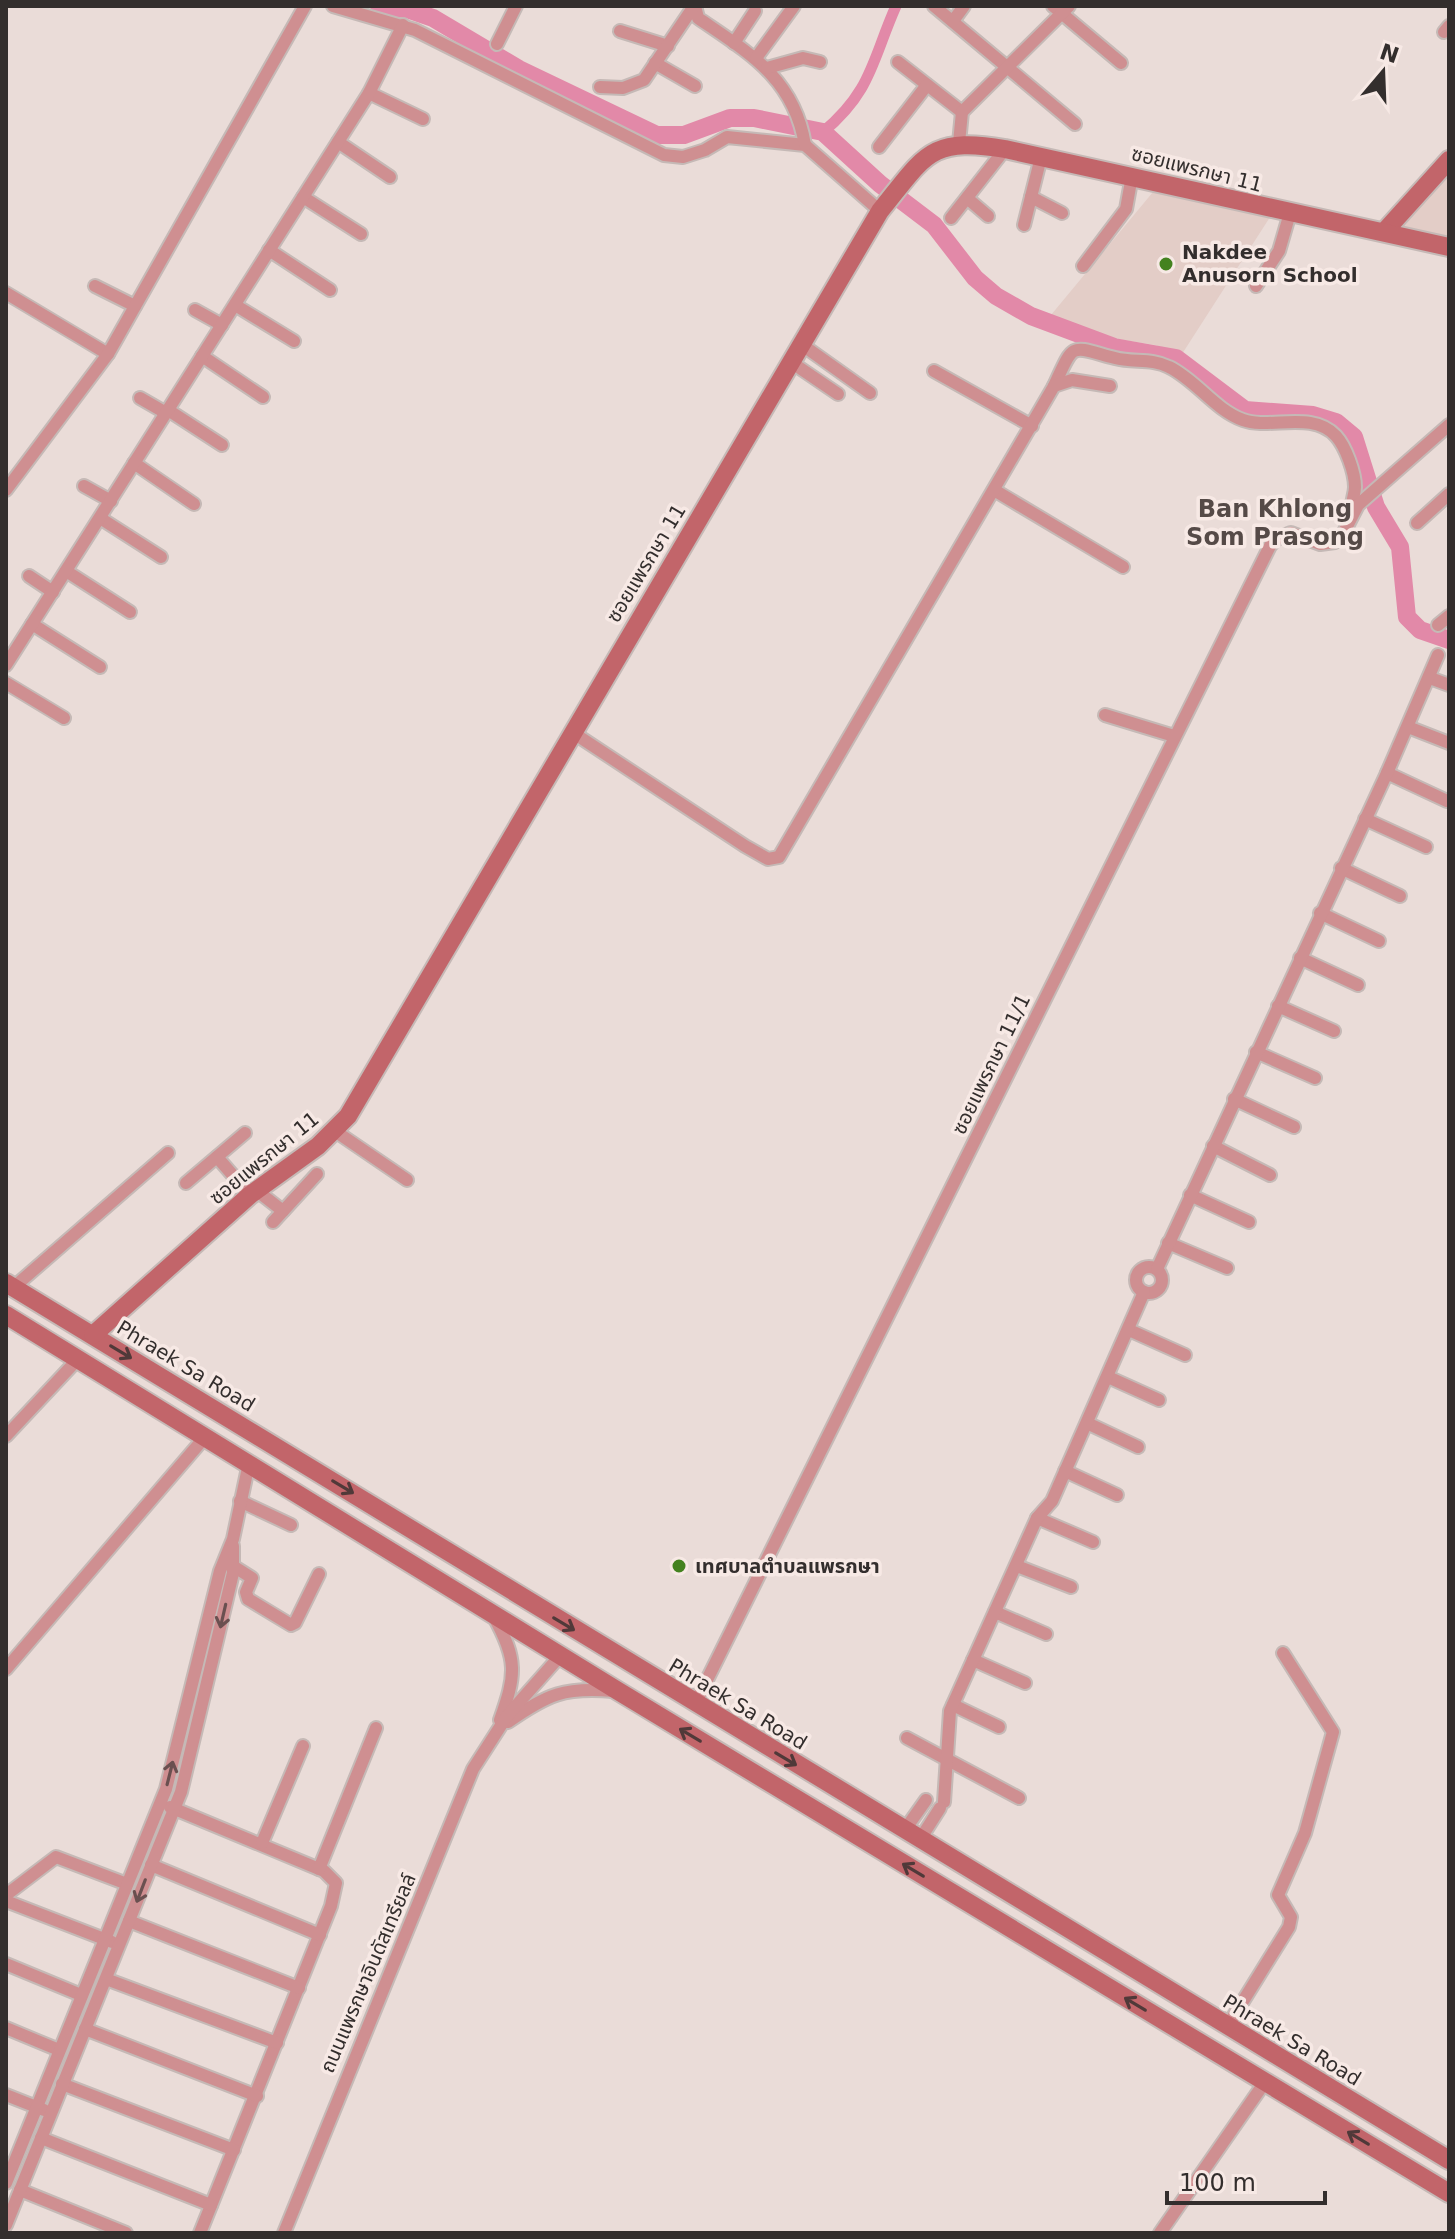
<svg xmlns="http://www.w3.org/2000/svg" width="1455" height="2239" font-family="'DejaVu Sans','Noto Sans Thai',sans-serif">
<rect width="100%" height="100%" fill="#eadcd8"/>
<!-- built -->
<g fill="#e3cdc7">
<path d="M1449,169v69l-52,-11z"/>
<path d="M1158,186l114,28 -90,140 -27,-9 -50,-8 -54,-22z"/>
</g>
<g fill="none" stroke-linecap="round" stroke-linejoin="round">
<!-- canal -->
<path stroke="#e289a8" stroke-width="11" d="M823,132c49,-41 49,-72 73,-126"/>
<!-- river -->
<path stroke="#e289a8" stroke-width="18" d="M379,6l28,3 26,9 86,51 138,66h27l46,-17h24l69,14 57,52 54,41 41,53 21,18 35,20 83,31 62,11 69,52 68,5 23,7 18,15 22,70 24,40 7,70 13,13 29,10"/>
<defs>
<g id="street">
<path d="M333,6l82,24 249,125 19,2 22,-7 22,-13 78,8 75,66"/>
<path d="M695,6l3,12c51,35 96,60 107,127"/>
<path d="M934,6l141,118"/>
<path d="M1053,6l68,57"/>
<path d="M953,21l11,-15"/>
<path d="M620,31l48,15"/>
<path d="M1444,32l5,-6"/>
<path d="M734,43l21,-32"/>
<path d="M497,44l19,-38"/>
<path d="M756,58l38,-52"/>
<path d="M898,62l64,50"/>
<path d="M655,63l40,23"/>
<path d="M767,68l36,-10 17,4"/>
<path d="M600,87l23,1 21,-8 50,-74"/>
<path d="M369,93l54,26"/>
<path d="M338,142l52,35"/>
<path d="M959,143l3,-31 107,-106"/>
<path d="M879,147l48,-62"/>
<path d="M303,197l58,37"/>
<path d="M1031,197l31,16"/>
<path d="M967,198l21,18"/>
<path d="M951,218l54,-69"/>
<path d="M1024,225l17,-68"/>
<path d="M269,250l61,40"/>
<path d="M1083,266l43,-57 6,-33"/>
<path d="M95,286l40,20"/>
<path d="M1256,286l23,-35 11,-38"/>
<path d="M6,293l102,61"/>
<path d="M235,305l59,36"/>
<path d="M195,310l27,15"/>
<path d="M801,344l69,49"/>
<path d="M202,356l61,41"/>
<path d="M791,362l47,32"/>
<path d="M934,371l98,55"/>
<path d="M1054,386c21,-45 15,-40 61,-28 18,5 37,0 54,9 27,13 46,43 74,53 27,10 69,-10 93,16 10,11 19,37 19,51 0,9 -5,15 -2,24"/>
<path d="M140,398l26,15"/>
<path d="M168,410l54,35"/>
<path d="M134,463l60,41"/>
<path d="M84,486l27,15"/>
<path d="M6,490l102,-136 197,-348"/>
<path d="M994,490l129,77"/>
<path d="M100,518l61,39"/>
<path d="M1417,523l32,-29"/>
<path d="M66,571l64,41"/>
<path d="M29,576l24,16"/>
<path d="M32,624l68,43"/>
<path d="M1438,625l11,-9"/>
<path d="M6,665l363,-572 34,-68"/>
<path d="M1430,678l19,7"/>
<path d="M6,683l58,35"/>
<path d="M1105,715l69,21"/>
<path d="M1408,727l41,16"/>
<path d="M572,732l173,114 23,13 11,-2 275,-471 18,-6 38,6"/>
<path d="M1387,773l60,28"/>
<path d="M1365,819l61,28"/>
<path d="M1341,868l59,28"/>
<path d="M1320,913l59,28"/>
<path d="M1300,958l58,27"/>
<path d="M1278,1006l56,25"/>
<path d="M1256,1052l59,26"/>
<path d="M1234,1099l60,28"/>
<path d="M335,1131l72,49"/>
<path d="M1213,1146l57,29"/>
<path d="M217,1157l33,38"/>
<path d="M186,1183l59,-50"/>
<path d="M256,1190l27,21"/>
<path d="M1190,1195l59,27"/>
<path d="M273,1222l44,-48"/>
<path d="M1168,1243l59,25"/>
<circle cx="1149" cy="1280" r="13"/>
<path d="M1157,1269l230,-496 51,-118"/>
<path d="M14,1287l154,-134"/>
<path d="M1129,1330l56,25"/>
<path d="M1108,1377l51,23"/>
<path d="M1087,1423l51,24"/>
<path d="M6,1436l72,-77"/>
<path d="M1065,1471l52,24"/>
<path d="M240,1501l51,24"/>
<path d="M1037,1518l56,24"/>
<path d="M233,1566l19,12 -6,14 2,7 43,26 4,-2 24,-49"/>
<path d="M1017,1566l54,21"/>
<path d="M995,1612l51,22"/>
<path d="M494,1617c24,43 22,58 6,103"/>
<path d="M973,1660l52,23"/>
<path d="M6,1669l199,-232"/>
<path d="M695,1704l575,-1158 6,-7 15,-6 29,11 15,-2 7,-6 16,-31 91,-80"/>
<path d="M953,1705l46,22"/>
<path d="M508,1722c40,-28 56,-35 105,-31"/>
<path d="M907,1738l112,60"/>
<path d="M944,1802l6,-91 87,-193 15,-17 92,-209"/>
<path d="M170,1807l154,64 12,12 -5,23 -131,327"/>
<path d="M904,1831l22,-31"/>
<path d="M919,1841l21,-33"/>
<path d="M262,1843l41,-97"/>
<path d="M151,1865l169,70"/>
<path d="M319,1869l57,-141"/>
<path d="M6,1895l50,-38 71,27"/>
<path d="M6,1901l106,41"/>
<path d="M129,1921l170,67"/>
<path d="M6,1964l75,31"/>
<path d="M106,1979l171,64"/>
<path d="M1227,2027l62,-100 2,-10 -13,-22 27,-62 28,-101 -50,-79"/>
<path d="M6,2028l53,22"/>
<path d="M85,2029l172,67"/>
<path d="M62,2084l172,66"/>
<path d="M6,2095l38,15"/>
<path d="M41,2138l170,67"/>
<path d="M6,2183l160,-394 54,-218 13,-32 16,-76"/>
<path d="M20,2190l106,43"/>
<path d="M6,2225l175,-433 52,-219v-27"/>
<path d="M284,2233l189,-464 34,-53 53,-60"/>
<path d="M1160,2233l105,-151"/>
</g>
<g id="secondary">
<path d="M1384,232l65,-72"/>
<path d="M6,1283l1443,877"/>
<path d="M6,1315l612,376 831,502"/>
<path d="M93,1335l157,-140 68,-49 30,-30 532,-905c45,-55 49,-75 125,-62l444,98"/>
</g>
</defs>
<!-- street casing -->
<use href="#street" stroke="#c5b9b6" stroke-width="16"/>
<!-- secondary casing -->
<use href="#secondary" stroke="#c5b9b6" stroke-width="22"/>
<!-- street -->
<use href="#street" stroke="#cf8f91" stroke-width="12"/>
<!-- secondary -->
<use href="#secondary" stroke="#c2656a" stroke-width="18"/>
</g>
<!-- one-way arrows -->
<defs><path id="oneway-shaft" d="M-6 0H5M1.5-3L5.5 0L1.5 3" fill="none" stroke-width="1.6" stroke-linecap="round" stroke-linejoin="round" transform="scale(2)"/></defs>
<g stroke="#503939">
<use href="#oneway-shaft" transform="translate(121 1352) rotate(31)"/>
<use href="#oneway-shaft" transform="translate(343 1487) rotate(31)"/>
<use href="#oneway-shaft" transform="translate(564 1624) rotate(31)"/>
<use href="#oneway-shaft" transform="translate(690 1735) rotate(-149)"/>
<use href="#oneway-shaft" transform="translate(786 1759) rotate(31)"/>
<use href="#oneway-shaft" transform="translate(913 1870) rotate(-149)"/>
<use href="#oneway-shaft" transform="translate(1135 2004) rotate(-149)"/>
<use href="#oneway-shaft" transform="translate(1358 2138) rotate(-149)"/>
</g>
<g stroke="#6a5050">
<use href="#oneway-shaft" transform="translate(223 1616) rotate(103)"/>
<use href="#oneway-shaft" transform="translate(170 1773) rotate(-76)"/>
<use href="#oneway-shaft" transform="translate(141 1891) rotate(111)"/>
</g>
<!-- markers -->
<g fill="#44821f" stroke="#f7e9e5" stroke-width="3">
<circle cx="1166" cy="264" r="8"/>
<circle cx="679" cy="1566" r="8"/>
</g>
<g text-anchor="middle" dominant-baseline="central" stroke-width="7" stroke-linejoin="round" paint-order="stroke">
<!-- street labels -->
<g font-size="20" fill="#332e2d" stroke="#f7e9e5">
<text transform="translate(1197 169) rotate(14)">ซอยแพรกษา 11</text>
<text transform="translate(646 563) rotate(-59)">ซอยแพรกษา 11</text>
<text transform="translate(991 1064) rotate(-64)">ซอยแพรกษา 11/1</text>
<text transform="translate(264 1158) rotate(-39)">ซอยแพรกษา 11</text>
<text transform="translate(186 1366) rotate(31)">Phraek Sa Road</text>
<text transform="translate(738 1704) rotate(31)">Phraek Sa Road</text>
<text transform="translate(368 1973) rotate(-67)">ถนนแพรกษาอินดัสเทรียลล์</text>
<text transform="translate(1292 2040) rotate(31)">Phraek Sa Road</text>
</g>
<!-- poi labels -->
<g font-size="20" font-weight="bold" fill="#332e2d" stroke="#f7e9e5" text-anchor="start">
<text x="1182" y="252">Nakdee<tspan x="1182" dy="23">Anusorn School</tspan></text>
<text x="695" y="1566">เทศบาลตำบลแพรกษา</text>
</g>
<!-- quarter labels -->
<g font-size="24" font-weight="bold" fill="#554a47" stroke="#f7e9e5">
<text x="1275" y="509">Ban Khlong<tspan x="1275" dy="28">Som Prasong</tspan></text>
</g>
</g>
<!-- border -->
<rect width="1455" height="2239" fill="none" stroke="#332e2d" stroke-width="16"/>
<!-- north arrow -->
<g transform="translate(1383 72) rotate(19)" stroke="#f7e9e5" stroke-width="6" paint-order="stroke">
<path d="M0-6L14 30L0 20L-14 30Z" fill="#332e2d"/>
<text y="-12" font-size="22" font-weight="bold" text-anchor="middle" fill="#332e2d">N</text>
</g>
<!-- scale -->
<path d="M1167 2191v12h158v-12" fill="none" stroke="#332e2d" stroke-width="4"/>
<text x="1179" y="2191" font-size="24" fill="#332e2d" stroke="#f7e9e5" stroke-width="6" paint-order="stroke">100 m</text>
</svg>
